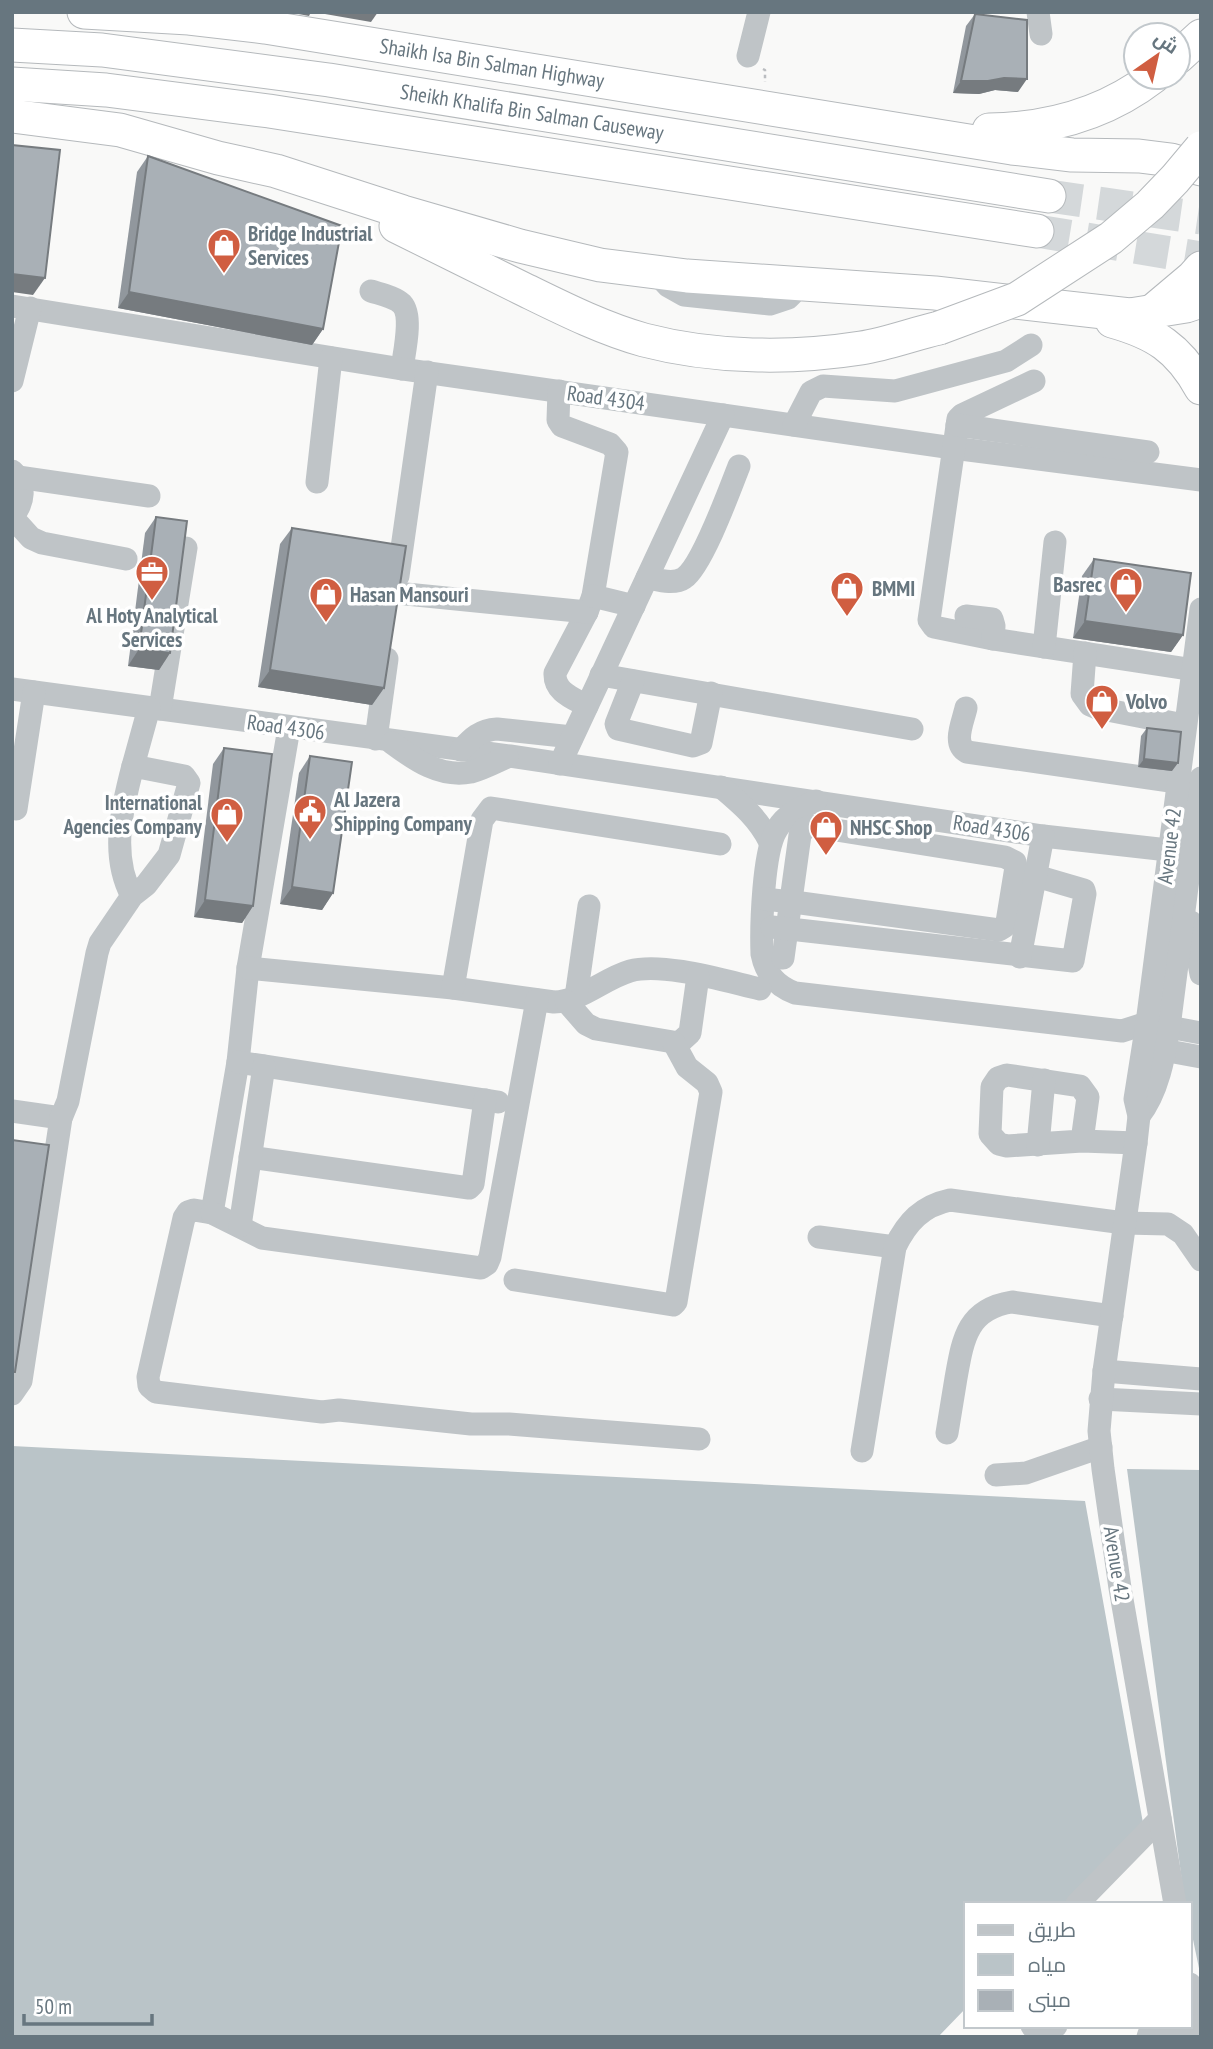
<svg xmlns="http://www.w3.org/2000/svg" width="1213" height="2049" font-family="'PT Sans Narrow',Cairo,sans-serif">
<rect width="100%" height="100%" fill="#f9f9f8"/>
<!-- water -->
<g fill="#bac4c8">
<path d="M12,1446l1073,55 58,322 -77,81h-100v104l-28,29h-926z"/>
<path d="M1127,1469l74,1v508l-11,-53v-21h-4l-3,-15z"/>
</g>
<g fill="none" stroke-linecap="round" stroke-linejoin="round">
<!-- highway-tunnel -->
<g stroke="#d4d8da" stroke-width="33" stroke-dasharray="33 17" stroke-linecap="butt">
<path d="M1049,196l152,22"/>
<path d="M1037,231l164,27"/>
</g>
<defs>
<g id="highway">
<path d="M84,12l105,6 76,9 747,121 60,7 67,1 32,4 30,9"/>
<path d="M12,45l90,5 227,30 720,116"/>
<path d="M1178,57l23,-21"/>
<path d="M12,84l94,6 163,21 768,120"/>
<path d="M12,116l108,14 98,28 58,13 127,41 117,34 80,19 87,11 248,17 195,22 56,-9 15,-5"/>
<path d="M989,130c60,-1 116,-16 164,-53"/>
<path d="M396,226c42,21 83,41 125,62 39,19 80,40 123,52 69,18 147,19 217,8 26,-4 52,-14 78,-20"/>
<path d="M1155,309l38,-32 8,-9"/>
<path d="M1112,321c43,12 67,27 89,67"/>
</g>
</defs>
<!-- highway casing -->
<use href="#highway" stroke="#b5b9bc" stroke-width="35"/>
<!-- path -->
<path stroke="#babdc0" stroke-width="2.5" stroke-dasharray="3.5 3.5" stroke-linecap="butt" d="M763,69l2,1v12"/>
<!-- minor -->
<g stroke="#bfc4c7" stroke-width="23">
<path d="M1038,12l3,22"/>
<path d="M748,56l11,-44"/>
<path d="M655,272l13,14 16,9 86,9 18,-6 14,-14"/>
<path d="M371,291c9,3 24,6 31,13 11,12 2,49 0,65"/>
<path d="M12,306l390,63 551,79 248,32"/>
<path d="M12,381l18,-73"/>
<path d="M1034,381l-72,34 -4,4 -29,201 5,7 59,12 208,32"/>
<path d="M559,391l-1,29 4,6 48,18 7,8 -24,144 -6,16 -32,61c-1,19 18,25 32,33"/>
<path d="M794,425l17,-33 12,-6 72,5 111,-30 25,-16"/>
<path d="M957,425l191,27"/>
<path d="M12,471c15,14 12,32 0,46l19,21 11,5 84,16"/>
<path d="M18,477l131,19"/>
<path d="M317,482l14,-124"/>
<path d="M398,576l29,-204"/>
<path d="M647,578c11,2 27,7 37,0 18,-12 46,-89 55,-112"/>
<path d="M396,593l191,19"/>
<path d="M593,596l41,10"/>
<path d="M966,616l26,3 2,7 -1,13"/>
<path d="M1044,647l11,-105"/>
<path d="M1085,653l-3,41 8,11 7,3 87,17"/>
<path d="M601,675l311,54"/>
<path d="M633,681l-17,43 2,5 75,17 8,-3 10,-50"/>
<path d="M12,689l498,67 533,80 125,14"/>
<path d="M966,708c-3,14 -14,36 1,44l210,30"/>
<path d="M160,709l26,-161"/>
<path d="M289,728l-41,240 -10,94 -26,151 -18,-3 -6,2 -4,6 -36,159 1,9 7,6 166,20 17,-2 132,14h38l190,15"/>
<path d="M376,739l11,-80"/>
<path d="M392,743c23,17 48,35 79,29 12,-3 25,-10 36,-15"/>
<path d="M461,750c11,-12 19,-20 36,-21l75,8"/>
<path d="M560,764l163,-349"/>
<path d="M133,766l16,-58"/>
<path d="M721,787c20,17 37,31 49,55"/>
<path d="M816,801c-16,7 -30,13 -39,28 -14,21 -16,98 -15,125 4,20 14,32 33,39l327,38 25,-8 54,10"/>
<path d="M16,809l18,-117"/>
<path d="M764,899l37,4 198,27 5,-3 3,-5 9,-55 -1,-5 -10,-5 -194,-31 -7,3 -4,6 -17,123"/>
<path d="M1191,922l10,52"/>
<path d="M772,927l301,34 12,-67 -1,-4 -48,-14"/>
<path d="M1020,957l23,-121"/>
<path d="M248,968l205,20 101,14c28,-1 49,-23 76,-31 33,-9 95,10 130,18"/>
<path d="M453,988l29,-168 9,-12 229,36"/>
<path d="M576,997l13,-91"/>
<path d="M566,1001l20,23 10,5 83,14 11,-10 8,-57"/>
<path d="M1152,1048l49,9"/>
<path d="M238,1062l260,40"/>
<path d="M12,1111l49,7"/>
<path d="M1139,1116c19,-24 25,-59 30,-89l32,-249"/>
<path d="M1082,1141l6,-44 -8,-11 -73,-11 -9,3 -6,9 -2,47 9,10 8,2 75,-5 54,2"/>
<path d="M1038,1145l6,-65"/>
<path d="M250,1157l219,31 4,-4 12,-84"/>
<path d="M212,1213l50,25 219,30 6,-4 3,-7 47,-257"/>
<path d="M240,1226l24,-160"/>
<path d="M819,1237l76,10"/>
<path d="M515,1280l158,25 3,-3 35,-210 -4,-9 -20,-16 -13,-24"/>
<path d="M1104,1371l97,8"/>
<path d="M12,1394l9,-13 40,-263 7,-17 29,-148 3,-10 32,-47 14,-11 23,-30 20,-72 -5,-7 -51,-10c-11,42 -23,89 -1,130"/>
<path d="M1100,1399l101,5"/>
<path d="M947,1433c3,-18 6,-37 9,-55 7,-39 11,-69 56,-76l100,14"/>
<path d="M862,1451l33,-204c12,-25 27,-41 55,-47l174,23 44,1 15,10 18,26"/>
<path d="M996,1475l30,-2 75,-26"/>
<path d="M1077,1904l83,-85"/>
<path d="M1175,1904l-55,-316 -17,-119 -4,-38 5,-60 32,-228 3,-27 -4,-17 12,-76 54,-414"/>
<path d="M1190,1984l7,29 4,5"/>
<path d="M1032,2026l6,7 5,2 13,-9"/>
<path d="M1148,2037l1,-3 52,-9"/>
</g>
<!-- highway -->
<use href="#highway" stroke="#fff" stroke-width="33"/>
<defs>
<path id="highway-bridge" d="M939,328l78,-29 94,-61 39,-33 25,-26 26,-31"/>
</defs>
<!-- highway-bridge casing -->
<use href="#highway-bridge" stroke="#b5b9bc" stroke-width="35" stroke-linecap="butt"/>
<!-- highway-bridge -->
<use href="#highway-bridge" stroke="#fff" stroke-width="33"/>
</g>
<!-- wall -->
<g fill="#91979d">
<path d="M975,14l43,78 -23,-2 -16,4 -26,-1 13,-67z"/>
<path d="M148,156l175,173 -11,16 -194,-37 19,-136z"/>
<path d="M156,517l14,136 -11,17 -31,-4 17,-133z"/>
<path d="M292,528l92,160 -12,17 -114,-18 22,-143z"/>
<path d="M1094,559l89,76 -12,17 -98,-14 9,-62z"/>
<path d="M1147,728l25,43 -34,-4 3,-31z"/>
<path d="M224,748l29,158 -11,17 -48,-6 19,-153z"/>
<path d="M310,756l23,137 -11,17 -42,-6 19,-131z"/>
</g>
<!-- shaded-wall -->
<g fill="#767b7f">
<path d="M288,12h23l-2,4z"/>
<path d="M326,12h52l-7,10 -46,-8z"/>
<path d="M1004,78l23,1 -9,13 -23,-2 -16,4 -26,-1 8,-12z"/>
<path d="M12,274l33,4 -12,17 -21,-3z"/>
<path d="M129,292l194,37 -11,16 -194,-37z"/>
<path d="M1085,621l98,14 -12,17 -98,-14z"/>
<path d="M139,649l31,4 -11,17 -31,-4z"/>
<path d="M270,670l114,18 -12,17 -114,-18z"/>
<path d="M1144,759l34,4 -6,8 -34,-4z"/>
<path d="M292,887l41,6 -11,17 -42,-6z"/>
<path d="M205,900l48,6 -11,17 -48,-6z"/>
</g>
<!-- building -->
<g fill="#a9b0b6" stroke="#767b7f" stroke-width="2">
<path d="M975,14l52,6v59l-23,-1 -16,3h-27z"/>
<path d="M12,145l48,5 -15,128 -33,-4z"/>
<path d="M148,156l194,70 -19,103 -194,-37z"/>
<path d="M156,517l31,4 -17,132 -31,-4z"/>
<path d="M292,528l114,18 -22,142 -114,-18z"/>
<path d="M1094,559l97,14 -8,62 -98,-14z"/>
<path d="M1147,728l34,4 -3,31 -34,-4z"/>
<path d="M224,748l48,6 -19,152 -48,-6z"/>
<path d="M310,756l42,6 -19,131 -41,-6z"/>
<path d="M12,1140l37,5 -34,227h-3z"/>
</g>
<!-- icons -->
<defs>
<symbol id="shop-pin" viewBox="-11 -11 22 30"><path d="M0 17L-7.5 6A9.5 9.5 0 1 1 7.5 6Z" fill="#d05e41" stroke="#fff"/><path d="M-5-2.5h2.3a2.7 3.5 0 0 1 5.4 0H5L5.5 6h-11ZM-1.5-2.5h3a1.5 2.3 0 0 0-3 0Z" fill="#fff"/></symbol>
<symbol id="office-pin" viewBox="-11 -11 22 30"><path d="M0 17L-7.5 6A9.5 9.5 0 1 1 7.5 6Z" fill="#d05e41" stroke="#fff"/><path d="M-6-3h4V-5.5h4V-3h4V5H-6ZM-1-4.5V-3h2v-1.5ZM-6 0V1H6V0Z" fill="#fff"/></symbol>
<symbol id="civic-pin" viewBox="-11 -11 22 30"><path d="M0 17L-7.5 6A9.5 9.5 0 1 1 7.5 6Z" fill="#d05e41" stroke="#fff"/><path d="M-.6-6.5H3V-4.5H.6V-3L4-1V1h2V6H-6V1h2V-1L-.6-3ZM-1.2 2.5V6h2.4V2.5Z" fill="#fff"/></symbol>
</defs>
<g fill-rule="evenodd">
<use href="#shop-pin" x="205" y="226" width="38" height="52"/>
<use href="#office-pin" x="133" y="553" width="38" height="52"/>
<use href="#shop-pin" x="1107" y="565" width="38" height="52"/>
<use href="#shop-pin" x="828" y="569" width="38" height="52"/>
<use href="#shop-pin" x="307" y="575" width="38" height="52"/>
<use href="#shop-pin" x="1083" y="682" width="38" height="52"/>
<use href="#civic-pin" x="291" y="792" width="38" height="52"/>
<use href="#shop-pin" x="208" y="795" width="38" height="52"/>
<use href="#shop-pin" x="807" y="808" width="38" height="52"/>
</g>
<g text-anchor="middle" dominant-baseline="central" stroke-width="7" stroke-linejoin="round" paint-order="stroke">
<!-- street labels -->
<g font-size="21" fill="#67767f" stroke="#fff">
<text transform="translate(492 63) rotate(9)">Shaikh Isa Bin Salman Highway</text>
<text transform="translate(532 112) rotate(9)">Sheikh Khalifa Bin Salman Causeway</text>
<text transform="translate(606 398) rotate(8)">Road 4304</text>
<text transform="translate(286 727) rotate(8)">Road 4306</text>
<text transform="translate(992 828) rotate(9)">Road 4306</text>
<text transform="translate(1169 846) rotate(-83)">Avenue 42</text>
<text transform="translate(1117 1564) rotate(81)">Avenue 42</text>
</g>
<!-- poi labels -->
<g font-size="21" font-weight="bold" fill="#67767f" stroke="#fff" text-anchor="start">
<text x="248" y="233">Bridge Industrial<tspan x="248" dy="24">Services</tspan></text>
<text x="1102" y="584" text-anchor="end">Basrec</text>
<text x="872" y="588">BMMI</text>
<text x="350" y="594">Hasan Mansouri</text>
<text x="152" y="615" text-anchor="middle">Al Hoty Analytical<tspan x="152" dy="24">Services</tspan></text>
<text x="1126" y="701">Volvo</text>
<text x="334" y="799">Al Jazera<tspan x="334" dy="24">Shipping Company</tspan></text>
<text x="202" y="802" text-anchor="end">International<tspan x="202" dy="24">Agencies Company</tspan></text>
<text x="850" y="827">NHSC Shop</text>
</g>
</g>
<!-- border -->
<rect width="1213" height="2049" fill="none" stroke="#67767f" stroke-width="28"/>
<!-- legend -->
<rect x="964" y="1902" width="228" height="126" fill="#ffffff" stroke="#c2c8cc" stroke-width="2"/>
<rect x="978" y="1925" width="35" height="10" fill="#bfc4c7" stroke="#c2c8cc" stroke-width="2"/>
<text x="1028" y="1937" font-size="21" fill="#67767f">طريق</text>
<rect x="978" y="1954" width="35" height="21" fill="#bac4c8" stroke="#c2c8cc" stroke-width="2"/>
<text x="1028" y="1972" font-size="21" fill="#67767f">مياه</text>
<rect x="978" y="1990" width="35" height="21" fill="#a9b0b6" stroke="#c2c8cc" stroke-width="2"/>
<text x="1028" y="2007" font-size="21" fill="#67767f">مبنى</text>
<!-- north arrow -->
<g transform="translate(1157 56) rotate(34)"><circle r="33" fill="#ffffff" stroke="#c2c8cc" stroke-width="2"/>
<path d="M0-5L12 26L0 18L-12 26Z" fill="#d05e41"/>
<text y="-10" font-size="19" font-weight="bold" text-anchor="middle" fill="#67767f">ش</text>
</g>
<!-- scale -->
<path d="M24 2014v10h128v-10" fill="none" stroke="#67767f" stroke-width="3.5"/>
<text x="35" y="2014" font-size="21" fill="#67767f" stroke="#ffffff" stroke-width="5" paint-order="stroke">50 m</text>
</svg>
